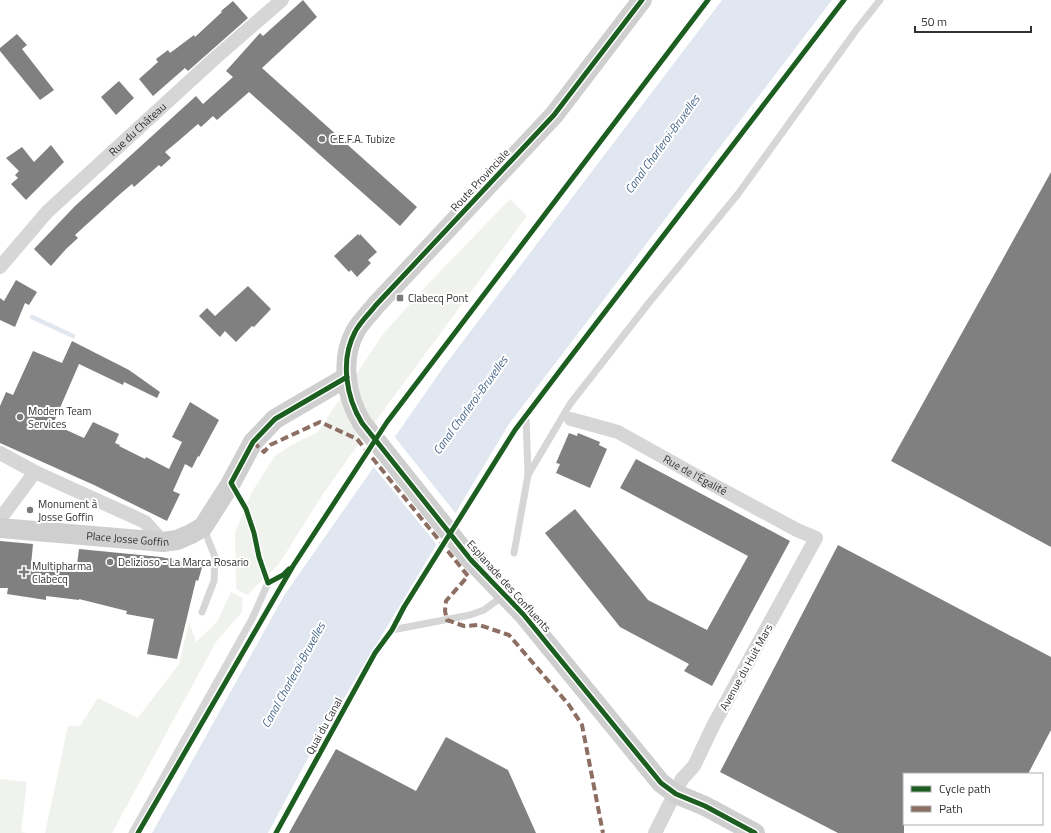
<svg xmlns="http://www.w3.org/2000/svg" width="1051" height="833" font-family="'Titillium Web',sans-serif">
<rect width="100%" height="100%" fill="#fff"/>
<!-- green -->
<g fill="#f0f3ed">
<path d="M510,199l17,17 -177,240 -29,41 -42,67 -32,31 -11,-6 -1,-57 17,-40 23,-36 18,-12 25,-12 65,-98 44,-49z"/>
<path d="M231,592l12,6 -1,14 -26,30 -104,191h-67l23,-107h12l18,-28 40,20 41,-54 10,-42 7,20 21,-20z"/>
<path d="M0,779l27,3 -6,50 6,1h-27z"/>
</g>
<!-- water -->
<path fill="#e0e7f0" d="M722,0h110l-323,424 -201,334 -40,75h-116l133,-239 160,-229z"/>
<!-- pier -->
<path fill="#fff" d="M393,435l64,80 -19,31 -66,-81z"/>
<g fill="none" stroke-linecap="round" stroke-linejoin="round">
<!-- stream -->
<path stroke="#e0e7f0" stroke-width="4.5" d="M32,317l41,19"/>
</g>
<!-- building -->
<g fill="#808080">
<path d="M303,0l14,17 -55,51 155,139 -17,19 -151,-134 -32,28 -4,-4 -12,11 -3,-3 -22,19 -11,9 6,6 -10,9 -2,-2 -25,22 -2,-3 -13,11 -44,40 3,3 -12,11 -15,17 -17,-17 41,-43 121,-110 7,8 30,-27 -7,-6 34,-38 3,3z"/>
<path d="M233,1l15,17 -60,53 -3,-3 -32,28 -14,-17 19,-17 -2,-3 12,-9 2,3 24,-18 1,2 27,-25 -1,-1z"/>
<path d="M17,34l10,11 -5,4 32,41 -14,10 -40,-49v-3z"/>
<path d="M119,81l15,17 -18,17 -15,-18z"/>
<path d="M51,145l13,17 -38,38 -15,-16 7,-6 -3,-3 4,-4 -13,-13 16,-11 12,15z"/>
<path d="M1051,172v375l-160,-86z"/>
<path d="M358,234l1,2 1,-2 17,18 -9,8 3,3 -14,14 -6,-7 -2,2 -15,-16z"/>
<path d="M16,280l21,12 -8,13 -4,-2 -10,24 -15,-7v-22l4,3z"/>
<path d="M248,286l23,23 -17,18 -2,-1 -16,16 -11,-11 -5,6 -21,-21 8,-8 8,8z"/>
<path d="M72,341l57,29 31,22 -3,6 -33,-16 -1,3 -44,-21 -26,60 31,14 9,-16 26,12 -4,9 5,2 -1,1 26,13 1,-2 23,12 13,-27 -10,-5 18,-35 29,18 -20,37 -1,-1 -6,12 -7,-4 -12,27 7,3 -13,27 -73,-36 -94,-42v-37l6,-14 7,3 20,-44 29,12z"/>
<path d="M569,433l8,3 1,-3 22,9 -1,3 8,4 -17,39 -34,-15 4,-9 -4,-1z"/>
<path d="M636,459l154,82 -78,145 -28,-15 5,-7 -69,-37 -75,-94 30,-24 73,91 59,30 41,-74 -128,-68z"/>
<path d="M0,541l33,3 -2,21 45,7 3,-23 82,8 22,5 1,-4 19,6 -5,17 -2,-1 -19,79 -30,-5 7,-35 -28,-5 1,-3 -48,-12v1l-33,-4v4l-39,-6 1,-6h-8z"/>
<path d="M838,545l213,112v73l-23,44h-124v59h-66l-118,-61z"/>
<path d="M446,737l62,33 28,63h-247l47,-84 80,42z"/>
</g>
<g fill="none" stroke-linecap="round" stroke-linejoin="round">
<!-- lane -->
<g stroke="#d6d6d6" stroke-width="7">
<path d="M528,475l42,-71 78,-100 90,-110 119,-165 23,-29"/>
<path d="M232,484l14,25 8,24 5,24 9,26"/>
<path d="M514,553l14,-78 -2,-58"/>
<path d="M202,612l12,-31 1,-24 -11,-28"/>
<path d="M392,630l78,-15 14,-5 19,-14"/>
<path d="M132,833l120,-214 16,-36 15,-8 10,-9"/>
<path d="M276,833l99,-180 17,-23 12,-23 111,-177 47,-62 282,-368"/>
</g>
<!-- street -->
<g stroke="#d6d6d6" stroke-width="14">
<path id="s1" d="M0,267l47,-55 167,-153 68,-59"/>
<path id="s2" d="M571,419l47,13 77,43 102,55 19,8 -102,186 -20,42 -12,13 -27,54"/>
<path d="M0,453l35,19 110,50 18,20"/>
<path d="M0,519l35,-47"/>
</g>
<!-- secondary -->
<g stroke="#cfcfcf" stroke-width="20">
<path d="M362,423c-16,-26 -22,-63 -7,-91 5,-10 15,-19 21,-27l178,-190 88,-115"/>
<path id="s3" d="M0,528l163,14 14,-2 14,-6 12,-7 28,-44 22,-41 22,-23 72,-42"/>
<path d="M471,560l52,54 138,169 15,11 29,12 50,27"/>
</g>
<!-- secondary-bridge -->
<path stroke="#cfcfcf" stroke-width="20" d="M362,423l109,137"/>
<!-- quiet -->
<path stroke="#8d6e63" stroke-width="4" stroke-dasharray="8 4" stroke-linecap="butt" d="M253,442l11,10 6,-7 50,-23 37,17 111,137 -22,25 -1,10 2,9 17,6 15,-1 30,10 60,70 13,20 21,108"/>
<defs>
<g id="cycleway">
<path d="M642,0l-88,115 -178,190c-6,8 -16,17 -21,27 -15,28 -9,65 7,91l109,137 52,54 138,169 15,11 29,12 50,27"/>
<path d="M289,569l-6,6 -15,8 -9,-26 -5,-24 -8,-24 -15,-26 22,-41 22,-23 72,-42"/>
<path d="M138,833l155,-267 94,-144 321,-422"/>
<path d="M276,833l99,-180 17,-23 12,-23 111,-177 47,-62 282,-368"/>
</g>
</defs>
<!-- cycleway casing -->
<use href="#cycleway" stroke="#fff" stroke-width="8"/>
<!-- cycleway -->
<use href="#cycleway" stroke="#1b5e20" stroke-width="5"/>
</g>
<!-- markers -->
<g fill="#7a7a7a" stroke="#fff" stroke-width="1.5">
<circle cx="322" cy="139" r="4"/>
<rect x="396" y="294" width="8" height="8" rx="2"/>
<circle cx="20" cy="417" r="4"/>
<circle cx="30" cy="510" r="4"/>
<circle cx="110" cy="562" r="4"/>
<path d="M22 566h4v4h4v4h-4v4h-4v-4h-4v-4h4z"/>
</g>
<g text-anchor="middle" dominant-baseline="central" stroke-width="4" stroke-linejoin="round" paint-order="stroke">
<!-- street labels -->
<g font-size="11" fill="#323232" stroke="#fff">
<text stroke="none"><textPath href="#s1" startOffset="195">Rue du Château</textPath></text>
<text transform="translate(480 180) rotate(-47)">Route Provinciale</text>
<text stroke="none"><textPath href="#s2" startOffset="137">Rue de l'Égalité</textPath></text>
<text stroke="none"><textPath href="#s3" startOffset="128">Place Josse Goffin</textPath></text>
<text transform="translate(509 586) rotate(48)">Esplanade des Confluents</text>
<text transform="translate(746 667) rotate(-61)">Avenue du Huit Mars</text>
<text transform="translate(324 726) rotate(-61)">Quai du Canal</text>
</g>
<!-- poi labels -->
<g font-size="11" fill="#323232" stroke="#fff" text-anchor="start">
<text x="330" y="139">C.E.F.A. Tubize</text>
<text x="408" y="298">Clabecq Pont</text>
<text x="28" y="411">Modern Team<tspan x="28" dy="13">Services</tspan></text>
<text x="38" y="504">Monument à<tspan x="38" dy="13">Josse Goffin</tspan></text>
<text x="118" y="562">Delizioso - La Marca Rosario</text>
<text x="32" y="566">Multipharma<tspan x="32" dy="13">Clabecq</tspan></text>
</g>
<!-- water labels -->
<g font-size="12" font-style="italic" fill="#49698b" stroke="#fff">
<text transform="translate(662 144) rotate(-54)">Canal Charleroi-Bruxelles</text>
<text transform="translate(470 405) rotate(-54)">Canal Charleroi-Bruxelles</text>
<text transform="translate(293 675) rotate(-61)">Canal Charleroi-Bruxelles</text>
</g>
</g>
<!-- legend -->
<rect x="903" y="773" width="140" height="52" fill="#ffffff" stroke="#adadad"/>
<rect x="911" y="786" width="20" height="6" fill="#1b5e20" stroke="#adadad"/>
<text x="939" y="793" font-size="12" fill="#323232">Cycle path</text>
<rect x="911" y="806" width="20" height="6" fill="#8d6e63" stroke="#adadad"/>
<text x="939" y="813" font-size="12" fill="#323232">Path</text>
<!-- scale -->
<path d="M915 26v6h116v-6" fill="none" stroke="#323232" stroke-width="2"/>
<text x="921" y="26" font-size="12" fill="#323232" stroke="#ffffff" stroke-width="3" paint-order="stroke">50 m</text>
</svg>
